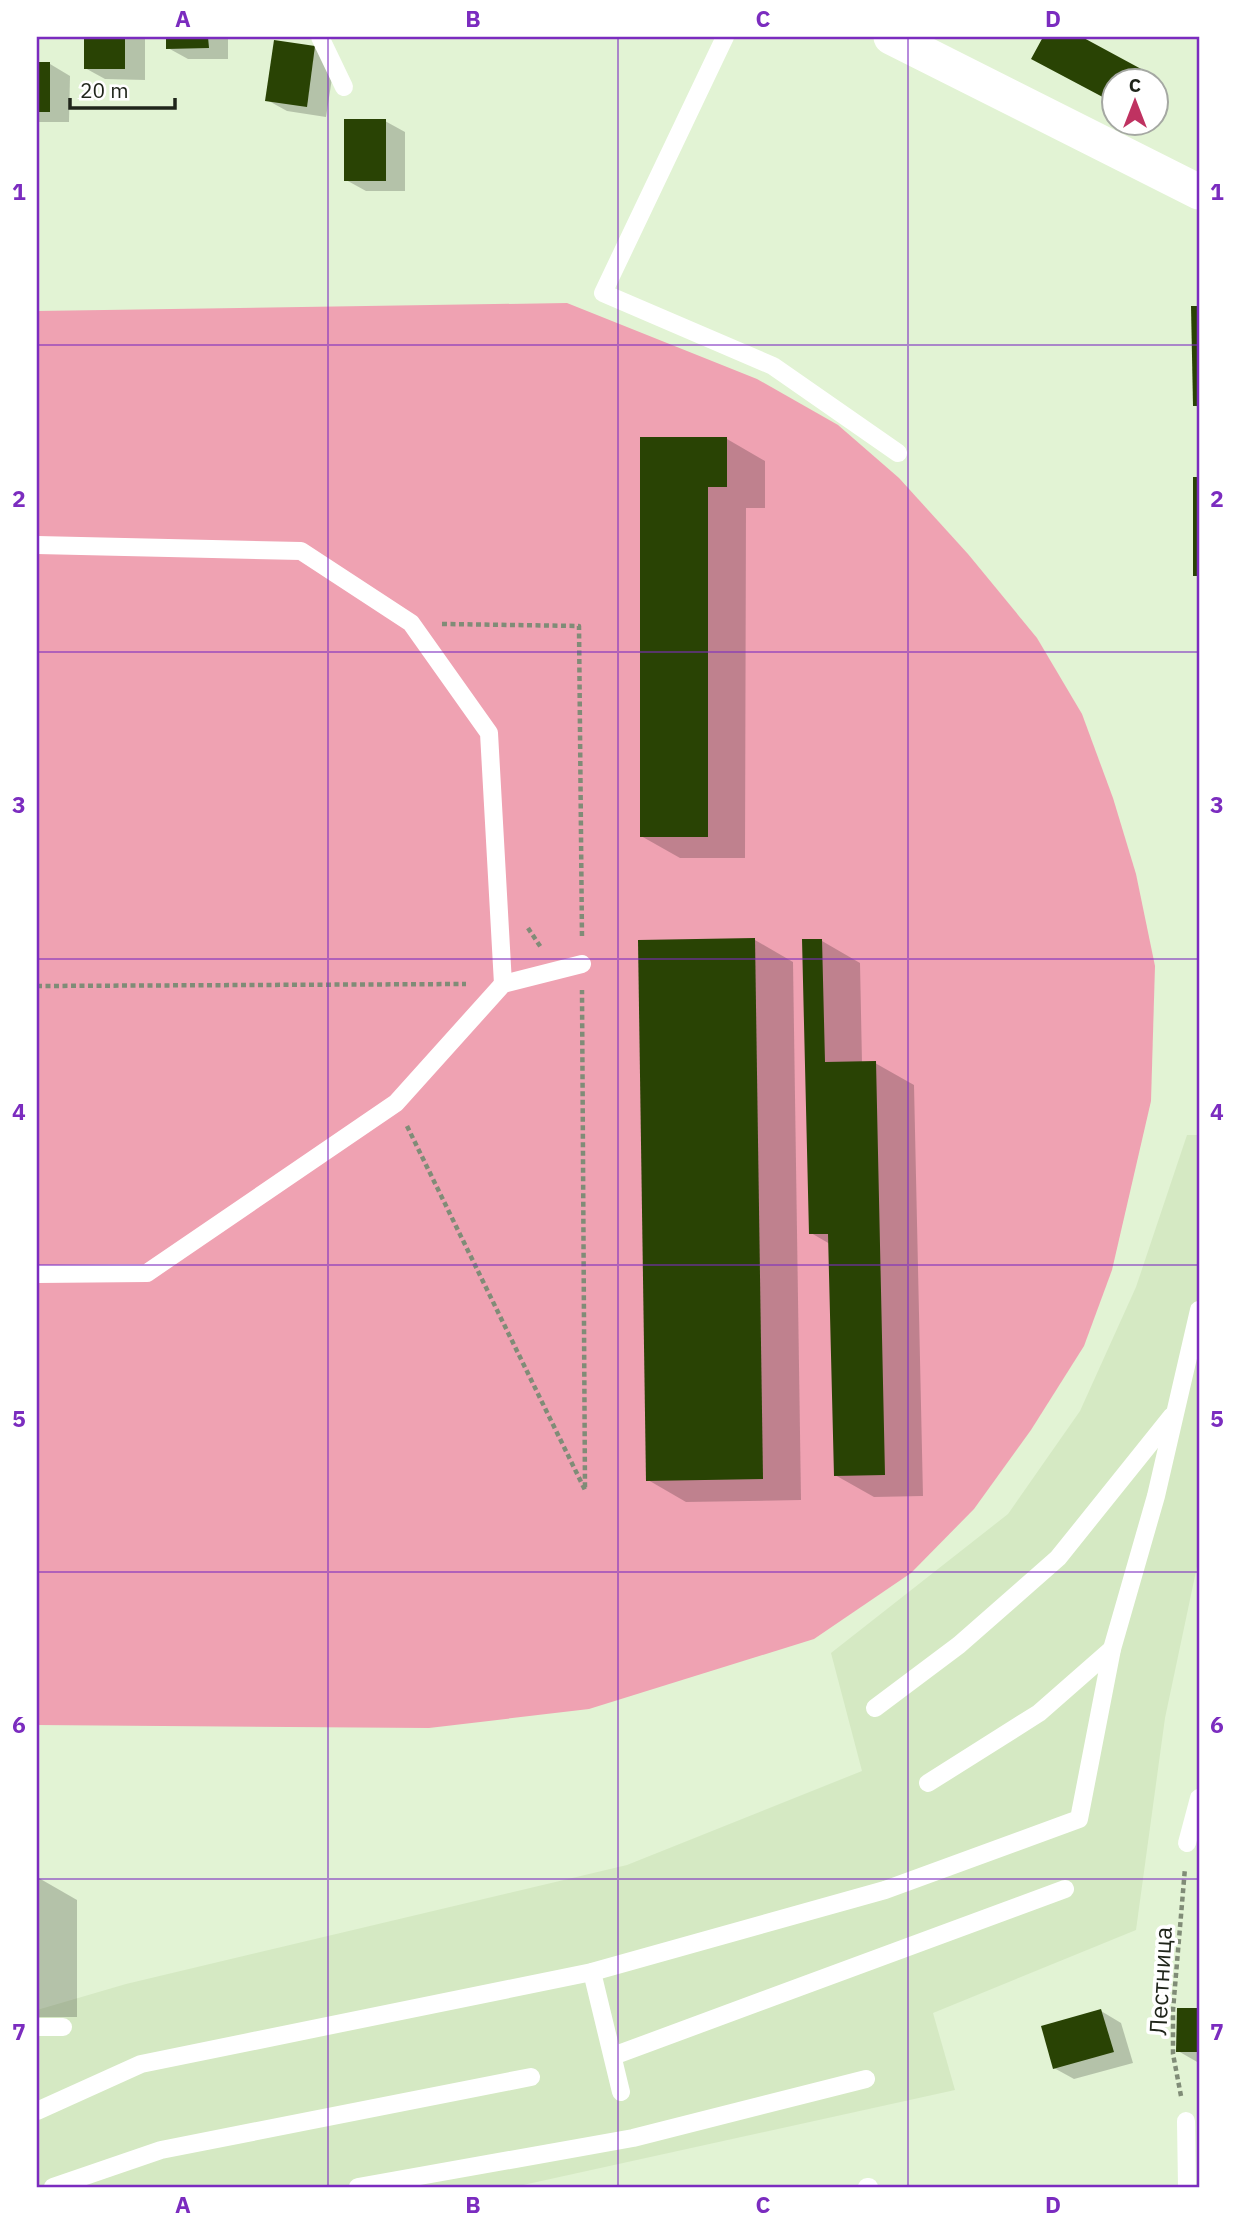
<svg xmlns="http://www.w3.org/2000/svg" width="1236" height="2224" font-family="'IBM Plex Sans',sans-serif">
<rect width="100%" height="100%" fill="#e2f3d4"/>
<!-- built -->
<path fill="#d5e9c3" d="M1187,1135h12v422l-34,161 -29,212 -203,83 22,77 -441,97h-477v-177l89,-26 501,-119 235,-94 -31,-118 177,-139 72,-103 56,-124z"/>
<!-- green -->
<path fill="#efa2b2" d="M567,303l190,76 81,46 61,53 69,76 69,84 45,76 31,84 23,76 19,92 -4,135 -39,169 -28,76 -53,84 -57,79 -63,64 -97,66 -225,70 -160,19 -392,-3v-1414z"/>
<!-- shadow -->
<g fill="#0003">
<path d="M86,37h59v43l-40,-1 -20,-11z"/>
<path d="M168,37h60v22h-40l-20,-11z"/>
<path d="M1045,37h33l84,46 -6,12v-15h-42l-80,-22z"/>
<path d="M276,42l39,6 20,11 -9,58 -39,-6 -20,-11z"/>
<path d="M37,64h13l20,12 -1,46h-32z"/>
<path d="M385,121l20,11v59h-39l-20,-11z"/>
<path d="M1193,308h6v100l-4,-3z"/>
<path d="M642,439h85l38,22v47h-19l-1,350h-65l-39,-22z"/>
<path d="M1195,479h4v98l-4,-2z"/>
<path d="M755,940l38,22 8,538 -115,2 -38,-22z"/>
<path d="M822,941l38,22 2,100h13l39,22 9,411 -49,1 -39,-22 -5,-231 -19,-11z"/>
<path d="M37,1877l40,23v117h-40z"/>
<path d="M1179,2009h20v54l-21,-12z"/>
<path d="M1101,2011l20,12 12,40 -59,16 -20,-11z"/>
</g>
<!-- building -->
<g fill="#294304">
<rect x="84" y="37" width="41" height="32"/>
<path d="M166,37h42l1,11 -43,1z"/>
<path d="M1043,37h39l61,33 -6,10h-23v23l-83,-44z"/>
<path d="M274,40l41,6 -8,61 -42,-6z"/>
<rect x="37" y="62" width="13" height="50"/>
<rect x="344" y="119" width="42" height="62"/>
<path d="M1191,306h8v100h-6z"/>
<path d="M640,437h87v50h-19v350h-68z"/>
<rect x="1193" y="477" width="6" height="99"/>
<path d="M755,938l8,541 -117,2 -8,-541z"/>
<path d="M802,939h20l3,123 51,-1 9,414 -51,1 -6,-242h-19z"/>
<rect x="37" y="1876" width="2" height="120"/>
<path d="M1177,2008h22v44h-23z"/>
<path d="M1101,2009l13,43 -61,17 -12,-43z"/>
</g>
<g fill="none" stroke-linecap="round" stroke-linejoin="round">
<!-- path -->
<g stroke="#808c77" stroke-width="4.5" stroke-dasharray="5 3.5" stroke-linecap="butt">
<path d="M442,624l137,2 3,313"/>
<path d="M528,928l14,21"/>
<path d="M37,986l429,-2"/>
<path d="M407,1126l178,364 -3,-500"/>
<path d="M1181,2096l-8,-42v-44l12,-142"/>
</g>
<!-- lane -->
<g stroke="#fff" stroke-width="18">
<path d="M320,37l24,50"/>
<path d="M725,37l-122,256 170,73 125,87"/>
<path d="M37,545l264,6 110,72 78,110 14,251"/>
<path d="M37,1274l110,-1 249,-170 107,-119 79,-20"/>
<path d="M875,1708l84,-63 99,-87 114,-142"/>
<path d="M928,1783l111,-70 73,-64"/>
<path d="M1187,1843l12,-45"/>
<path d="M592,1972l29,120"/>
<path d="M37,2027h26"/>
<path d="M613,2056l452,-167"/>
<path d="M37,2111l104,-47 451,-92 293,-82 194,-71 33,-170 44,-153 43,-186"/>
<path d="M1186,2121l1,66"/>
<path d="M53,2187l108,-37 370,-73"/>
<path d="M358,2187l275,-49 233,-59"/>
<path d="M867,2187h2"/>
</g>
<!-- street -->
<path stroke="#fff" stroke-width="35" d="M891,37l308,155"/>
</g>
<!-- grid -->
<path fill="none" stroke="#7b2cbf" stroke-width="2" stroke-opacity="0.55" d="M328,37v2150M618,37v2150M908,37v2150M37,345h1162M37,652h1162M37,959h1162M37,1265h1162M37,1572h1162M37,1879h1162"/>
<g text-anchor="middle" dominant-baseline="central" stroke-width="7" stroke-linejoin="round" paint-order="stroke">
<!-- street labels -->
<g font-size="24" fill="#1f251a" stroke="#fff">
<text transform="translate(1160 1981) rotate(-87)">Лестница</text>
</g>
</g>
<!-- border -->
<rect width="1236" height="2224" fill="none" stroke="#ffffff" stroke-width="77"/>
<!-- north arrow -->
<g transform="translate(1135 102)"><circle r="33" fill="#ffffff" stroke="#a5a8a3" stroke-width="2"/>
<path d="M0-5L12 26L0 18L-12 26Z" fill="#bf3261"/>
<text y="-10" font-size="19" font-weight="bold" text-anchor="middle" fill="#1f251a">С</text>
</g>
<!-- scale -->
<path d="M70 98v10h105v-10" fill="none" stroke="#1f251a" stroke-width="3.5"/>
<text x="80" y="98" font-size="21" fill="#1f251a" stroke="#ffffff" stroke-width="5" paint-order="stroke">20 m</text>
<rect x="38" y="38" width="1160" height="2148" fill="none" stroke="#7b2cbf" stroke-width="2.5"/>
<g font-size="23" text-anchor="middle" font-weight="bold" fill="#7b2cbf">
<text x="183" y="27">A</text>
<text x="473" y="27">B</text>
<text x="763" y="27">C</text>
<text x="1053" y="27">D</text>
<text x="19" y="200">1</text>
<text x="1217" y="200">1</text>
<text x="19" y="507">2</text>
<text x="1217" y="507">2</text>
<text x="19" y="813">3</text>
<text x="1217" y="813">3</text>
<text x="19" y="1120">4</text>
<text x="1217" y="1120">4</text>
<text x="19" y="1427">5</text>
<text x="1217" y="1427">5</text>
<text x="19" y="1733">6</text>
<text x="1217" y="1733">6</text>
<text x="19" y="2040">7</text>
<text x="1217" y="2040">7</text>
<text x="183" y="2213">A</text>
<text x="473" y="2213">B</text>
<text x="763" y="2213">C</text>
<text x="1053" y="2213">D</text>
</g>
</svg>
